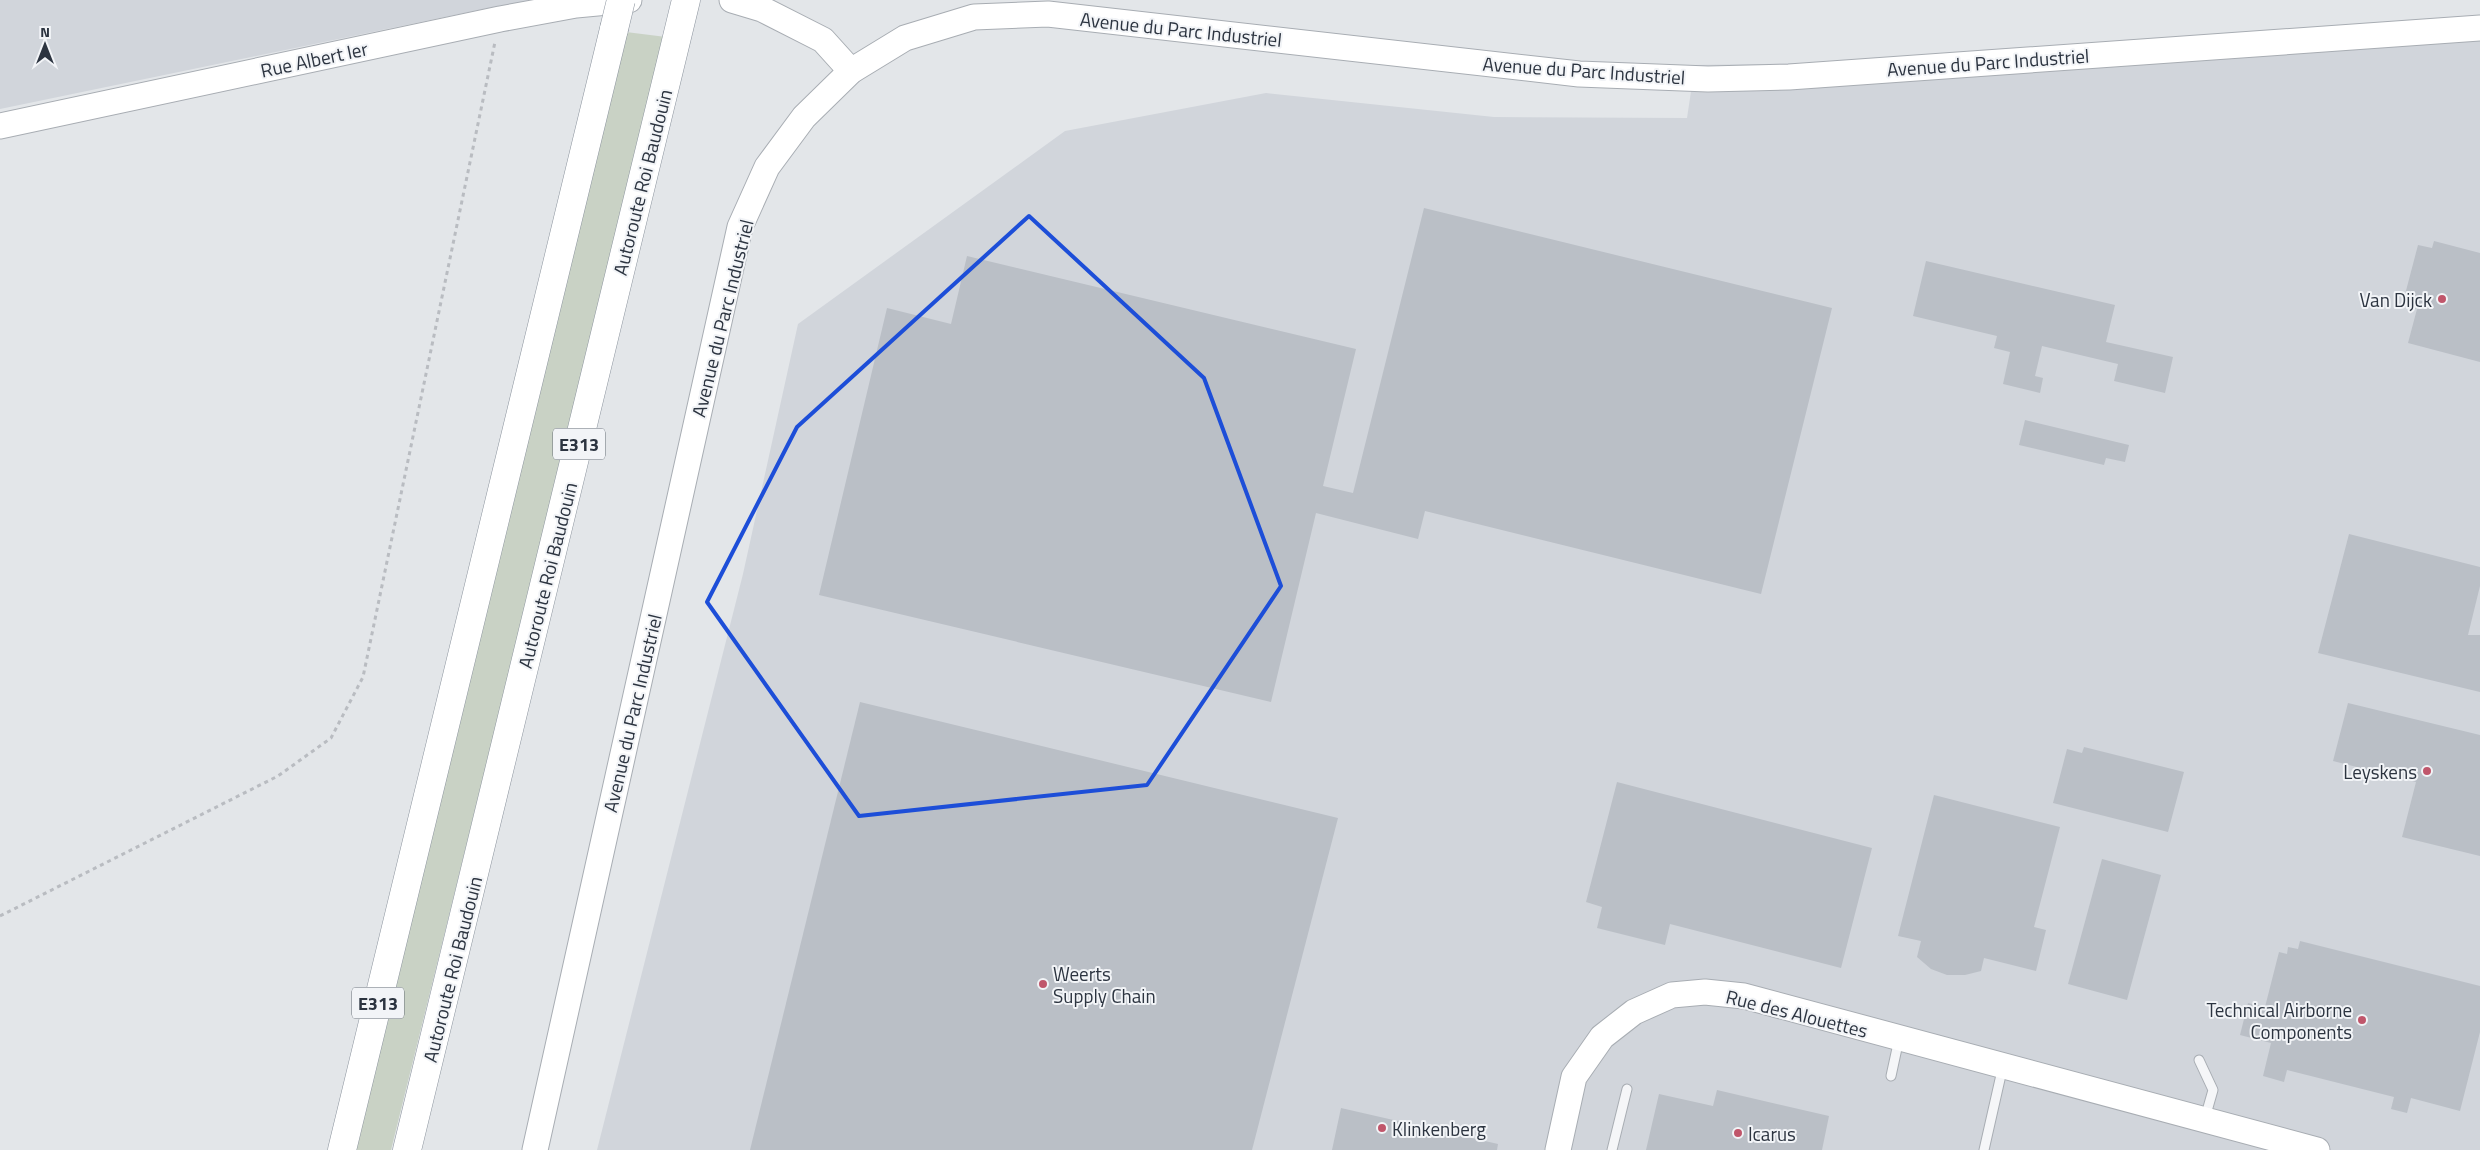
<svg xmlns="http://www.w3.org/2000/svg" width="2480" height="1150" font-family="'Titillium Web',sans-serif">
<rect width="100%" height="100%" fill="#e3e6e9"/>
<!-- built -->
<g fill="#d1d5db">
<path d="M0,0h542l-44,6 -498,103z"/>
<path d="M2480,15v1135h-1883l146,-576 55,-250 267,-193 201,-38 228,24 193,1 8,-53 127,-2z"/>
</g>
<!-- green -->
<path fill="#c9d2c5" d="M626,32l40,5 -275,1113h-36z"/>
<!-- building -->
<g fill="#babfc6">
<path d="M1424,208l408,100 -71,286 -336,-83 -7,28 -102,-26 -45,189 -452,-107 68,-287 64,16 16,-68 389,93 -33,137 30,7z"/>
<path d="M2434,241l46,12v109l-72,-19 9,-34 -15,-3 16,-61 14,3z"/>
<path d="M1926,261l189,44 -9,37 67,15 -8,36 -51,-12 4,-17 -76,-18 -7,30 8,2 -3,15 -37,-9 7,-32 -16,-4 3,-12 -84,-20z"/>
<path d="M2025,420l104,25 -4,17 -19,-4 -2,7 -85,-20z"/>
<path d="M2349,534l131,33v19l-12,49h12v57l-162,-39z"/>
<path d="M860,702l478,116 -86,332h-502z"/>
<path d="M2348,703l132,32v121l-78,-19 14,-55 -83,-21z"/>
<path d="M2084,747l100,25 -16,60 -115,-29 14,-54 15,4z"/>
<path d="M1617,782l255,66 -31,120 -171,-44 -5,21 -68,-17 5,-21 -16,-5z"/>
<path d="M1934,795l126,32 -26,100 12,3 -10,41 -52,-13 -3,13 -16,4h-18l-16,-6 -14,-12 4,-16 -23,-5z"/>
<path d="M2102,859l59,16 -34,125 -59,-16z"/>
<path d="M2300,941l180,45v46l-20,79 -49,-13 -4,15 -16,-4 3,-12 -107,-27 -3,12 -21,-6 8,-33 -31,-8 8,-32 17,4 14,-55 8,2 1,-7 10,2z"/>
<path d="M1717,1090l112,26 -7,34h-176l13,-56 54,12z"/>
<path d="M1341,1108l157,36 -1,6h-165z"/>
</g>
<g fill="none" stroke-linecap="round" stroke-linejoin="round">
<defs>
<g id="lane">
<path d="M2199,1060l14,30 -8,28"/>
<path d="M1891,1076l8,-37"/>
<path d="M1612,1150l15,-61"/>
<path d="M1984,1150l19,-84"/>
</g>
<g id="secondary">
<path d="M732,0l30,9 61,31 28,31"/>
<path d="M0,126l500,-107 76,-14 53,-5"/>
<path d="M535,1150l205,-923 27,-60 37,-50 47,-46 54,-33 69,-21 74,-3 531,60 129,5 81,-2 691,-49"/>
<path d="M1558,1150l16,-73 28,-40 32,-25 38,-17 33,-3 39,4 573,154"/>
</g>
<g id="highway">
<path d="M342,1150l272,-1121"/>
<path d="M407,1150l279,-1150"/>
</g>
</defs>
<!-- lane casing -->
<use href="#lane" stroke="#a8adb3" stroke-width="11"/>
<!-- secondary casing -->
<use href="#secondary" stroke="#a8adb3" stroke-width="27"/>
<!-- highway casing -->
<use href="#highway" stroke="#8c949e" stroke-width="29"/>
<!-- path -->
<path stroke="#b9bcc1" stroke-width="3" stroke-dasharray="4 4" stroke-linecap="butt" d="M0,916l278,-140 53,-38 32,-61 132,-635"/>
<!-- lane -->
<use href="#lane" stroke="#f5f6f8" stroke-width="9"/>
<!-- secondary -->
<use href="#secondary" stroke="#fff" stroke-width="25"/>
<!-- highway -->
<use href="#highway" stroke="#fff" stroke-width="28"/>
<defs>
<path id="highway-bridge" d="M614,29l7,-29"/>
</defs>
<!-- highway-bridge casing -->
<use href="#highway-bridge" stroke="#8c949e" stroke-width="29" stroke-linecap="butt"/>
<!-- highway-bridge -->
<use href="#highway-bridge" stroke="#fff" stroke-width="28"/>
</g>
<!-- marked area -->
<path fill="none" stroke="#1d4ed8" stroke-width="4" stroke-linejoin="round" d="M1029,216l175,162 77,208 -134,199 -288,31 -152,-214 90,-175z"/>
<!-- markers -->
<g fill="#c0566b" stroke="#f2f4f7" stroke-width="2">
<circle cx="2442" cy="299" r="5"/>
<circle cx="2427" cy="771" r="5"/>
<circle cx="1043" cy="984" r="5"/>
<circle cx="2362" cy="1020" r="5"/>
<circle cx="1382" cy="1128" r="5"/>
<circle cx="1738" cy="1133" r="5"/>
</g>
<g text-anchor="middle" dominant-baseline="central" stroke-width="4" stroke-linejoin="round" paint-order="stroke">
<!-- shield labels -->
<g fill="#f2f4f7" stroke="#676e77" stroke-width="1">
<rect x="553" y="428.5" width="52" height="31" rx="4"/>
<rect x="352" y="987.5" width="52" height="31" rx="4"/>
</g>
<g font-size="18" font-weight="bold" fill="#2c3440">
<text x="579" y="444">E313</text>
<text x="378" y="1003">E313</text>
</g>
<!-- street labels -->
<g font-size="19" fill="#2c3440" stroke="#f2f4f7">
<text transform="translate(1181 29) rotate(6)">Avenue du Parc Industriel</text>
<text transform="translate(314 59) rotate(-12)">Rue Albert Ier</text>
<text transform="translate(1988 62) rotate(-4)">Avenue du Parc Industriel</text>
<text transform="translate(1584 70) rotate(4)">Avenue du Parc Industriel</text>
<text transform="translate(642 182) rotate(-76)">Autoroute Roi Baudouin</text>
<text transform="translate(722 318) rotate(-76)">Avenue du Parc Industriel</text>
<text transform="translate(547 575) rotate(-76)">Autoroute Roi Baudouin</text>
<text transform="translate(632 713) rotate(-77)">Avenue du Parc Industriel</text>
<text transform="translate(452 969) rotate(-76)">Autoroute Roi Baudouin</text>
<text transform="translate(1797 1013) rotate(14)">Rue des Alouettes</text>
</g>
<!-- poi labels -->
<g font-size="19" fill="#2c3440" stroke="#f2f4f7" text-anchor="end">
<text x="2432" y="299">Van Dijck</text>
<text x="2417" y="771">Leyskens</text>
<text x="1053" y="973" text-anchor="start">Weerts<tspan x="1053" dy="22">Supply Chain</tspan></text>
<text x="2352" y="1009">Technical Airborne<tspan x="2352" dy="22">Components</tspan></text>
<text x="1392" y="1128" text-anchor="start">Klinkenberg</text>
<text x="1748" y="1133" text-anchor="start">Icarus</text>
</g>
</g>
<!-- north arrow -->
<g transform="translate(45 45)" stroke="#f2f4f7" stroke-width="4" paint-order="stroke">
<path d="M0-4L9 19L0 12L-9 19Z" fill="#2c3440"/>
<text y="-8" font-size="14" font-weight="bold" text-anchor="middle" fill="#2c3440">N</text>
</g>
</svg>
